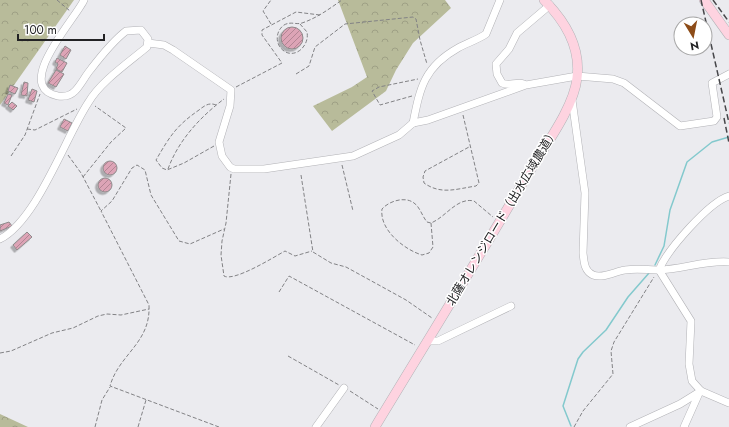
<svg xmlns="http://www.w3.org/2000/svg" width="729" height="427" font-family="Jost,'Noto Sans JP',sans-serif">
<defs>
<pattern id="forest-crowns" width="20" height="18" patternUnits="userSpaceOnUse"><rect width="20" height="18" fill="#b8bb9a"/><path d="M2 6a3 3 0 1 1 6 0M12 15a3 3 0 1 1 6 0" fill="none" stroke="#9ea085"/></pattern>
<pattern id="building-hatch" width="6" height="6" patternUnits="userSpaceOnUse"><rect width="6" height="6" fill="#dda4b6"/><path d="M-1 1l2-2M0 6l6-6M5 7l2-2" fill="none" stroke="#b38594"/></pattern>
<filter id="shadow"><feDropShadow dx="-2.5" dy="2.5" stdDeviation="0" flood-color="#0004"/></filter>
</defs>
<rect width="100%" height="100%" fill="#ebebef"/>
<!-- forest -->
<g fill="url(#forest-crowns)">
<path d="M0,0h74l-74,105z"/>
<path d="M338,0h107l6,8 -38,35 -17,27 -10,21 -54,40 -19,-25 39,-19 15,-10z"/>
<path d="M0,414l28,13h-28z"/>
</g>
<g fill="none" stroke-linecap="round" stroke-linejoin="round">
<!-- stream -->
<g stroke="#83c9cd" stroke-width="1.5">
<path d="M655,265l9,-19 6,-36 17,-48 25,-20 17,-5"/>
<path d="M571,426l-8,-20 15,-47 5,-7 23,-22 22,-33 21,-24"/>
</g>
</g>
<!-- building -->
<g fill="url(#building-hatch)" stroke="#8e8a8b" filter="url(#shadow)">
<circle cx="292" cy="38" r="11"/>
<path d="M65,46l6,4 -5,9 -6,-4z"/>
<path d="M57,58l10,5 -5,9 -6,-3 2,-5 -3,-2z"/>
<path d="M56,70l8,4 -8,13 -8,-4z"/>
<path d="M24,82l4,1 -1,13 -6,-1z"/>
<path d="M10,85l8,3 -3,6 -7,-3z"/>
<path d="M32,89l5,2 -3,11 -6,-2z"/>
<path d="M8,94l4,1 -4,10 -4,-2z"/>
<path d="M12,102l5,4 -4,4 -5,-4z"/>
<path d="M64,119l8,4 -4,8 -8,-4z"/>
<circle cx="110" cy="168" r="7"/>
<circle cx="105" cy="185" r="7"/>
<path d="M9,222l3,4 -12,5v-6z"/>
<path d="M27,232l5,5 -15,13 -4,-5z"/>
</g>
<g fill="none" stroke-linecap="round" stroke-linejoin="round">
<defs>
<g id="street">
<path d="M148,43l16,2 9,5 58,40 -1,16 -11,36 3,14 8,11 4,2h30l89,-13 46,-21 14,-12 15,-3 98,-35 51,-9 36,3 11,4 56,43 34,-5 3,-4 -5,-34 17,-9"/>
<path d="M524,84c-8,-3 -14,3 -22,-1l-5,-9 -1,-10 13,-15 8,-16 33,-28"/>
<path d="M572,100l13,93 -2,60c1,8 1,18 10,22 10,4 23,-4 32,-5 12,-2 23,0 34,0 24,-1 47,-10 70,-8"/>
<path d="M413,123c7,-35 11,-56 45,-75 9,-5 19,-8 28,-14l14,-34"/>
<path d="M0,239c37,-19 65,-101 88,-136 12,-21 41,-41 59,-56l1,-8 -7,-9 -15,1c-13,10 -25,25 -35,38 -6,7 -10,16 -16,22 -5,5 -11,6 -17,5 -47,-9 19,-79 26,-96"/>
<path d="M659,270l32,51 -2,43 3,17 9,10 28,12"/>
<path d="M659,270c8,-20 50,-68 70,-74"/>
<path d="M427,341h11l73,-35"/>
<path d="M316,427l28,-39"/>
<path d="M630,427l50,-23 21,-13"/>
<path d="M684,427l16,-36"/>
</g>
<g id="secondary">
<path d="M704,0l25,35"/>
<path d="M375,427c51,-84 103,-168 153,-253 16,-27 46,-66 49,-96 4,-31 -12,-57 -33,-78"/>
</g>
</defs>
<!-- street casing -->
<use href="#street" stroke="#b2b2b6" stroke-width="8"/>
<!-- secondary casing -->
<use href="#secondary" stroke="#b2b2b6" stroke-width="10"/>
<!-- path -->
<g stroke="#828285" stroke-width="1" stroke-dasharray="4 2" stroke-linecap="butt">
<path d="M57,0l13,11"/>
<path d="M271,24l-8,-13 8,-11"/>
<path d="M300,24l7,8c3,16 -16,30 -27,15 -5,-7 -3,-17 4,-22 7,-4 12,0 18,-2 15,-5 27,-14 40,-23"/>
<path d="M296,74l13,-8 6,-19 30,-23 68,-7 3,2 4,21 7,24"/>
<path d="M236,87l46,-24 -20,-28v-5l34,-18 24,3"/>
<path d="M412,96l-32,9 -8,-14 7,-4 39,-8"/>
<path d="M463,115l16,68 -3,3c-20,3 -35,9 -52,-3l-1,-6 2,-6 44,-24"/>
<path d="M27,129l8,1 42,-21"/>
<path d="M214,146l-30,17 -17,7 -5,-2 -6,-8c14,-24 20,-34 43,-50 5,-4 10,-8 17,-5"/>
<path d="M68,155l13,18 20,38"/>
<path d="M11,156l14,-21 15,-41"/>
<path d="M342,165l11,46"/>
<path d="M168,169c10,-28 32,-52 56,-70"/>
<path d="M231,174l-5,49 -4,18 -1,14 3,21c10,6 50,-19 61,-25l10,5 17,-5"/>
<path d="M301,175l12,77 18,11 15,4 31,17 29,16 26,18"/>
<path d="M83,177l28,-35 15,-14 -31,-22"/>
<path d="M431,223l2,24 -4,6 -7,2c-17,-5 -43,-25 -40,-46 7,-8 23,-13 32,-6 6,4 8,13 13,19l4,1c15,-6 26,-26 43,-22l19,16"/>
<path d="M279,292l10,-16 126,69"/>
<path d="M0,353l11,-2 41,-18 21,-5 25,-12 9,-2 14,1 28,-6"/>
<path d="M288,356l51,29"/>
<path d="M350,391l28,18"/>
<path d="M95,427l7,-27 8,-13"/>
<path d="M138,427l8,-27"/>
<path d="M219,427l-109,-41c9,-32 41,-43 39,-81l-48,-94 11,-10 20,-33 5,-3 8,5 6,25 28,46 11,3 34,-15"/>
<path d="M574,427l9,-16 30,-37 -2,-23 3,-9 40,-65"/>
</g>
<!-- street -->
<use href="#street" stroke="#fff" stroke-width="7"/>
<!-- secondary -->
<use href="#secondary" stroke="#fed3e0" stroke-width="9"/>
<!-- rail -->
<g stroke="#464649" stroke-width="1.5" stroke-dasharray="6 3" stroke-linecap="butt">
<path d="M701,0l28,123"/>
<path d="M713,0l16,22"/>
<path d="M724,118l5,25"/>
</g>
</g>
<g text-anchor="middle" dominant-baseline="central" stroke-width="3" stroke-linejoin="round" paint-order="stroke">
<!-- street labels -->
<g font-size="12" fill="#222224" stroke="#fff">
<text transform="translate(502 217) rotate(-59)">北薩オレンジロード（出水広域農道）</text>
</g>
</g>
<!-- north arrow -->
<g transform="translate(693 36) rotate(170)"><circle r="19" fill="#ffffff" stroke="#a7a7a7"/>
<path d="M0-3L7 15L0 10L-7 15Z" fill="#8d4c18"/>
<text y="-6" font-size="11" font-weight="bold" text-anchor="middle" fill="#222224">N</text>
</g>
<!-- scale -->
<path d="M18 34v6h86v-6" fill="none" stroke="#222224" stroke-width="2"/>
<text x="24" y="34" font-size="12" fill="#222224" stroke="#ffffff" stroke-width="3" paint-order="stroke">100 m</text>
</svg>
